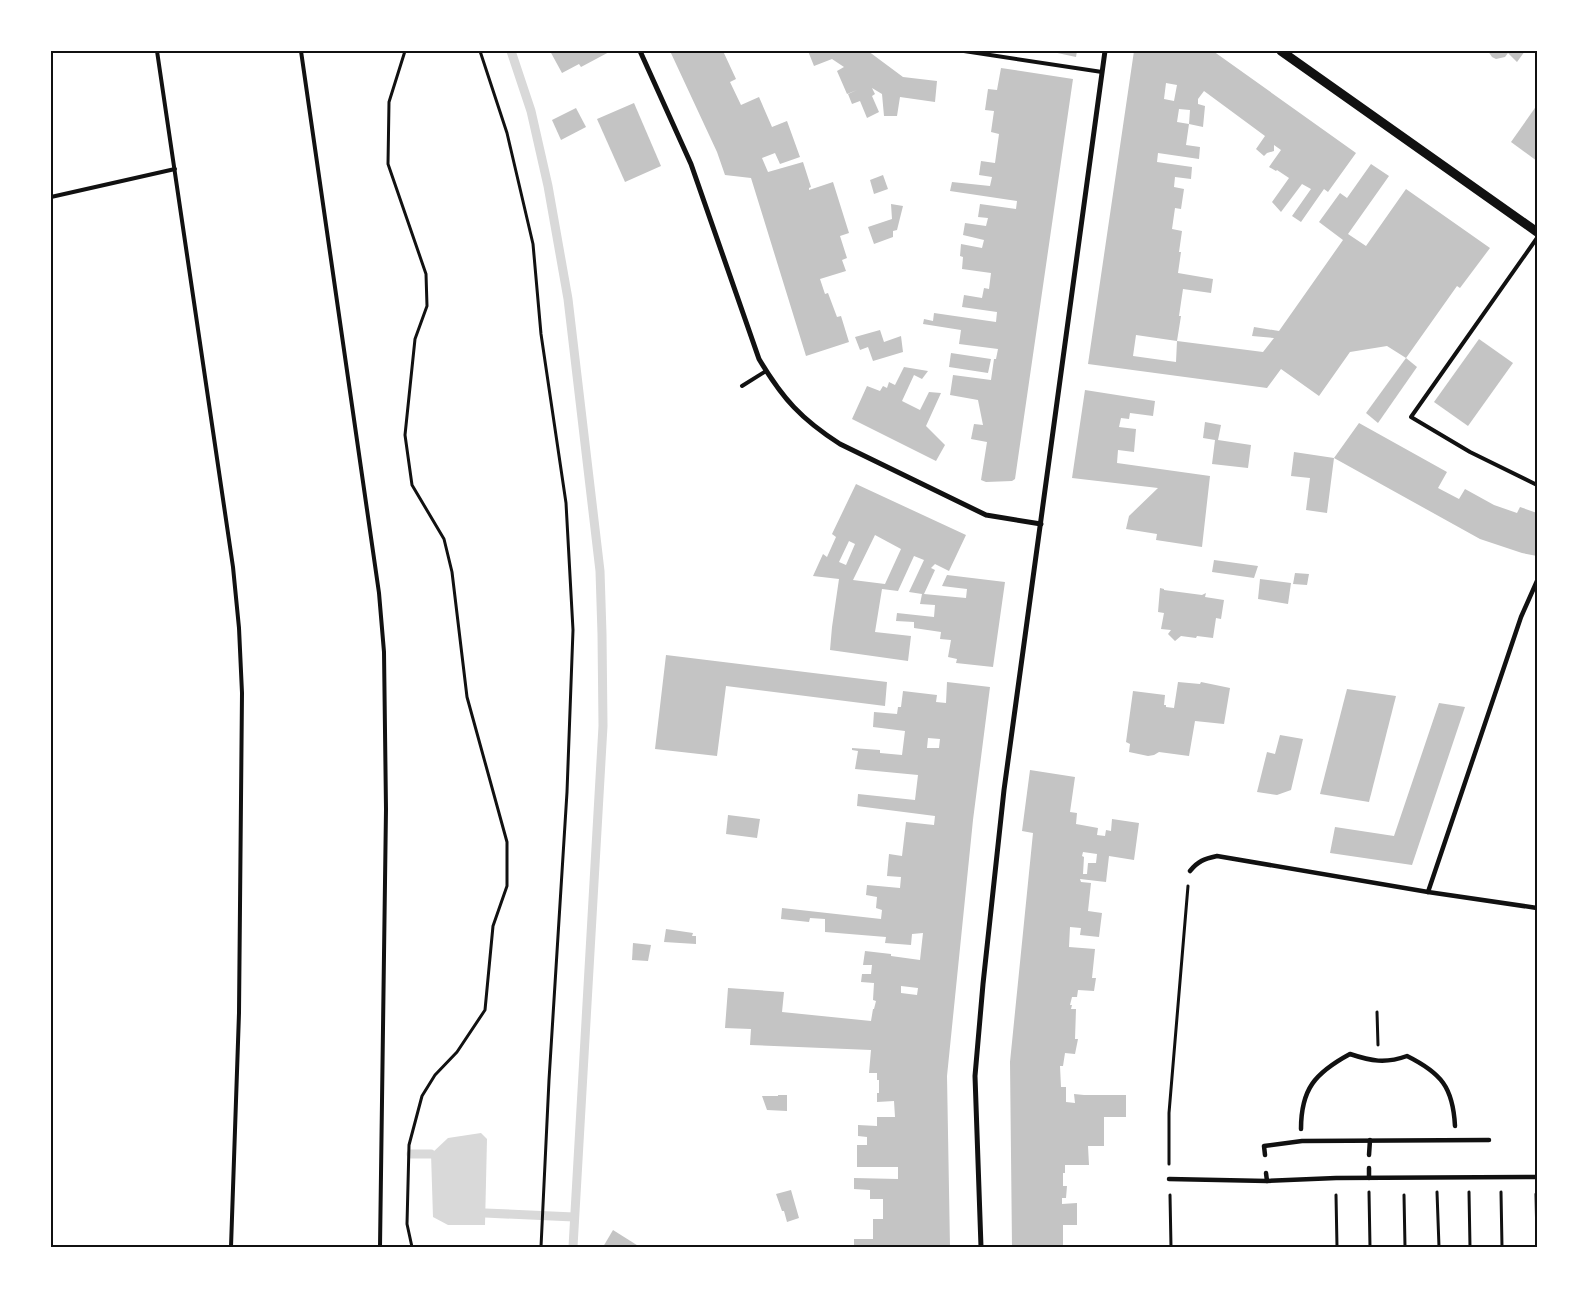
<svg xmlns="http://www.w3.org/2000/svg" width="1588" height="1298" font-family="'IBM Plex Sans',sans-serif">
<rect width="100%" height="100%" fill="#fff"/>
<!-- water -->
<path fill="#d9d9d9" d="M481,1133l6,6 -2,86h-37l-15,-8 -2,-63 17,-16z"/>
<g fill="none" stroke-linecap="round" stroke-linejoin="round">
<!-- stream -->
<g stroke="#d9d9d9" stroke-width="9">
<path d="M511,51l20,60 17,75 20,113 32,272 2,63 1,92 -30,521"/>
<path d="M411,1154h20"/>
<path d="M485,1213l89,4"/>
</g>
</g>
<!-- building -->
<g fill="#c4c4c4" fill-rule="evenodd">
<path d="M550,51h61l-30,16 -2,-3 -17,9z"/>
<path d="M670,51h53l13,28 -6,3 11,23 18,-8 13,30 15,-6 13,36 -20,7 -5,-11 -13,5 6,14 35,-10 8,25 -2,1v2l24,-8 16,51 -9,3 7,22 -5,2 4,11 -26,8 5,15 3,-1 9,24 4,-1 8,26 -43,14 -55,-178 -26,-3 -8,-23z"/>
<path d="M808,51h60l35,26 34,4 -2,21 -35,-5 -3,19h-13l-2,-22 -10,-6 3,6 -3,2 7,16 -12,6 -7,-17 -8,3 -4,-10 9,-4 -10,4 -10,-23 7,-4 -12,-8 -18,7z"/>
<path d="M1048,51h29l-1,6z"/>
<path d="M1134,51h79l143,102 -28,39 -4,-3 -23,33 -9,-6 19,-27 -9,-5 -21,28 -9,-10 17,-24 -12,-8 -1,1 -7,-4 12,-17 -7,-5v6l-7,2 -3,3 -8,-7 9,-13 -61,-45 -6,8v5l7,2 -2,21 -14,-3 1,-14 -11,-1 -2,13 12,2 -3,21 14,2 -1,12 -41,-6 -1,9 35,5 -1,12 -16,-2 -1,10 10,2 -3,20 -6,-1 -3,21 10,2 -3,21h2l-3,21 35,6 -2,14 -28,-4 -4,27h2l-4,25 -41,-6 -3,21 43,6 1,-21 86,11 11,-14 -22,-2 2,-9 25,4 64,-91 -24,-18 21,-29 7,5 24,-34 18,12 -41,58 18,12 40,-57 84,59 -30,40 -3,-2 -51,72 -19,-12 -37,6 -31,44 -38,-27 -14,19 -179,-24zM1166,83l11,2 -3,16 -10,-2z"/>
<path d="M1488,51h37l-8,11 -9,-9 -3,4 -9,2 -4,-2z"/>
<path d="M1001,68l72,11 -58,400 -3,2 -26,1 -5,-2 6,-38 -16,-3 3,-15 9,1 -5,-25 -28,-5 3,-20 38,5 3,-21h2l2,-10 -39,-5 2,-14 -38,-6 1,-5 9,2 1,-8 62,9 1,-10 -35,-5 2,-12 18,3 2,-10 5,1 2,-16 -29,-4 1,-12 -3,-1 1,-12 21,4 2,-8 -21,-5 2,-12 21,3 2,-8 -10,-1 2,-13 36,5 1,-8 -67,-10 2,-9 38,4 2,-9 -13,-2 2,-14 14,2 4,-29 -8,-2 3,-21 -9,-1 3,-21 9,1z"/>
<path d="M634,103l27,63 -36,16 -28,-63z"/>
<path d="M1537,105v56l-26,-19z"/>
<path d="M576,108l10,19 -25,13 -9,-20z"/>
<path d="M883,175l5,14 -14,5 -4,-14z"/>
<path d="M891,204l12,2 -6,24 -4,1v6l-19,7 -6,-17 24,-8z"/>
<path d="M880,330l4,12 17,-6 2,16 -30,9 -5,-14 -8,3 -5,-13z"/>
<path d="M1479,339l34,24 -45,63 -34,-24z"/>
<path d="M951,353l40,6 -3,14 -39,-6z"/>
<path d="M1406,358l11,9 -39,56 -12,-10z"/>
<path d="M904,367l24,4 -6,8 -8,-4 -12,26 18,9 9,-18 12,1 -15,33 19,19 -9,16 -84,-42 15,-33 13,5 3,-5 4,2 2,-6 6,3z"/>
<path d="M1085,390l70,11 -2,15 -23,-3 -1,6 -8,-1 -2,9 17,2 -2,23 -16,-2 -1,13 93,13 -8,71 -46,-7 1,-6 -31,-5 3,-13 29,-28 -86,-10z"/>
<path d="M1205,422l16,3 -3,15 33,5 -3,23 -36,-4 3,-24 -12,-2z"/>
<path d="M1359,423l88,49 -9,16 21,11 6,-10 29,16 23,8 3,-6 17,6v43l-15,-3 -42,-14 -146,-81 -7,55 -21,-3 4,-32 -19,-2 3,-24 40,6z"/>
<path d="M856,484l110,51 -17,36 -14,-7 -4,4 4,2 -11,24 42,4 1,-9 -25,-3 5,-11 58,7 -12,85 -37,-4 1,-4 -9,-2 3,-17 -11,-1 1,-7 -27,-4v-6l-18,-1 1,-8 37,4 1,-12 -15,-1 2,-10 -13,-2 15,-32 -10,-4 -16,35 -16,-2 -7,43 36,4 -3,25 -78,-11 2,-23 7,-48 -26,-3 10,-22 4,3 9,-20 -4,-3zM875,535l26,14 -16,35 -32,-4zM849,541l6,3 -9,21 -7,-3z"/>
<path d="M1214,560l44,6 -4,12 -42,-6z"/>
<path d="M1295,573l14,1 -2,11 -14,-1z"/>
<path d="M1260,579l31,4 -3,21 -30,-5z"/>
<path d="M1160,588l4,1v1l38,5 4,-2 -1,4 19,3 -3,19 -5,-1 -3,20 -16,-2 -1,2 -15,-2 -6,5 -7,-7 3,-4 -10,-1 3,-16 -6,-1z"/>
<path d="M666,655l221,27 -2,24 -159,-20 -9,70 -62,-7z"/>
<path d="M947,682l43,5 -17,133 -26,256 3,171h-96v-8h19v-20h10v-20h-13v-9l-16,-1v-11l44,1v-12h-41v-22h10v-8l-9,-1v-11l19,1v-9h18l-1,-16 -17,1v-9h2v-13h-2v-7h-8l2,-23 -121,-5 1,-16 -26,-1 3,-40 56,4 -2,20 89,9 2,-12h1l2,-8 -3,-1 1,-17 -13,-1 1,-8h9l1,-9h-9l2,-14 26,3v2l29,4 3,-27 -11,1 -1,11 -26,-2 1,-6 -61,-5v-13l-15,-1 -1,4 -28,-3 1,-11 99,11 1,-9 -6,-2 1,-11 -11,-2 1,-10 33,3 1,-11 -14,-1 2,-22 13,2 4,-34 28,3 1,-9 -78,-10 1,-12 57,6 3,-25 -63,-6 3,-18 -6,-1v-2l28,2v3l22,2 3,-24 -32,-4 1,-15 23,2 1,-7h3l2,-16 34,4 -1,7 10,1zM928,738l12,1 -1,9h-12zM901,986l17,2 -1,7 -16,-2z"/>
<path d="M1178,682l22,2 1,-2 29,6 -6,36 -29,-3 -6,35 -30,-4 -5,3 -6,1 -19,-4 1,-8 -4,-2 7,-51 32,4 -1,10h2v2l8,1z"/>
<path d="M1347,689l49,7 -27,106 -49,-8z"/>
<path d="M1439,703l26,4 -53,158 -82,-12 5,-26 59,9z"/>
<path d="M1280,735l23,4 -12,51 -14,5 -20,-3 10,-40 8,2z"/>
<path d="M1030,770l45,7 -5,35 7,1 -1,11 22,4 -1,7 8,1 1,-6 5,1 1,-12 27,4 -5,37 -25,-4 -3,26 -26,-3 1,3 10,1 -3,28 14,2 -3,24 -19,-2 1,-7 -11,-1 -1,20 26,2 -3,29h4l-2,13 -16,-1 -1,7h-5l-2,8h2l-1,4h5l-1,30h3l-3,15 -10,-1 -2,13h-3l1,21h5v15l9,1 -1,-9 10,1h42v22h-22v29h-16l1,19h-24v8h-2v13h4l-1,12h-4v6l15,-1v22h-14v22h-51l-2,-185 23,-229 -11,-2zM1083,852l14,2 -1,9h-8l-1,11h-4l1,-17 -2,-1z"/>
<path d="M728,815l32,4 -3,19 -31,-4z"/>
<path d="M666,929l27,4 -1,3h4v8l-32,-2z"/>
<path d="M633,943l18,2 -3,16 -16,-1z"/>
<path d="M778,1095h9v16l-20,-1 -5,-14h16z"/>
<path d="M791,1190l8,28 -12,4 -3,-11h-2l-6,-17z"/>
<path d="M613,1230l27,17h-37z"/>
</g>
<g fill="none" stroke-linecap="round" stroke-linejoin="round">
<!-- path -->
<g stroke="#111" stroke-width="3">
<path d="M405,51l-16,51 -1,62 38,110 1,32 -12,33 -10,96 7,50 32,54 8,33 15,125 40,145v44l-14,40 -8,84 -28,42 -22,23 -13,21 -13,49 -2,79 5,23"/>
<path d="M480,51l27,82 26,111 8,90 25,169 7,127 -6,162 -18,288 -8,167"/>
<path d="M1377,1012l1,33"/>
<path d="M1169,1164v-51l19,-227"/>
<path d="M1369,1192l1,55"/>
<path d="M1437,1192l2,55"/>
<path d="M1469,1192l1,55"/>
<path d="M1501,1192l1,55"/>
<path d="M1536,1194l1,47"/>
<path d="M1170,1195l1,52"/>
<path d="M1336,1195l1,52"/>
<path d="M1404,1195l1,52"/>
</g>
<!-- service -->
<g stroke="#111" stroke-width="4">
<path d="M157,51l76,516 6,61 3,65 -3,320 -8,234"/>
<path d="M301,51l78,542 5,59 2,157 -6,438"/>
<path d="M964,51l138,21"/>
<path d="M51,197l124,-28"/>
<path d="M1537,238l-126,179 59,35 67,33"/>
<path d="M742,386l24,-15"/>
</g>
<!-- pedestrian -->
<g stroke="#111" stroke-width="4.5">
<path d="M1190,871c8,-10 14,-12 27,-15l211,36 109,16"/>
<path d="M1428,892l93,-275 16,-36"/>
<path d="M1301,1129c0,-40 14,-56 49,-75 21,7 35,10 57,2 34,17 46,31 48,70"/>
<path d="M1265,1155l-1,-9 38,-5 187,-1"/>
<path d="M1369,1155l1,-15"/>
<path d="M1266,1173l1,8"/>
<path d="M1369,1178v-10"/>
<path d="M1169,1179l98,2 69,-3 201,-1"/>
</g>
<!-- minor -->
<g stroke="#111" stroke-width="5">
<path d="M640,51l51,113 68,195c24,40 42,60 81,85l146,71 55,9"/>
<path d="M981,1247l-6,-171 8,-92 21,-194 101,-739"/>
</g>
<!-- tertiary -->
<path stroke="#111" stroke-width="9" d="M1281,51l256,181"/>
</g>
<!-- border -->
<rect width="1588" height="1298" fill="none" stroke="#ffffff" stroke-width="105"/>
<rect x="52" y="52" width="1484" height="1194" fill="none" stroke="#111" stroke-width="2"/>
</svg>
